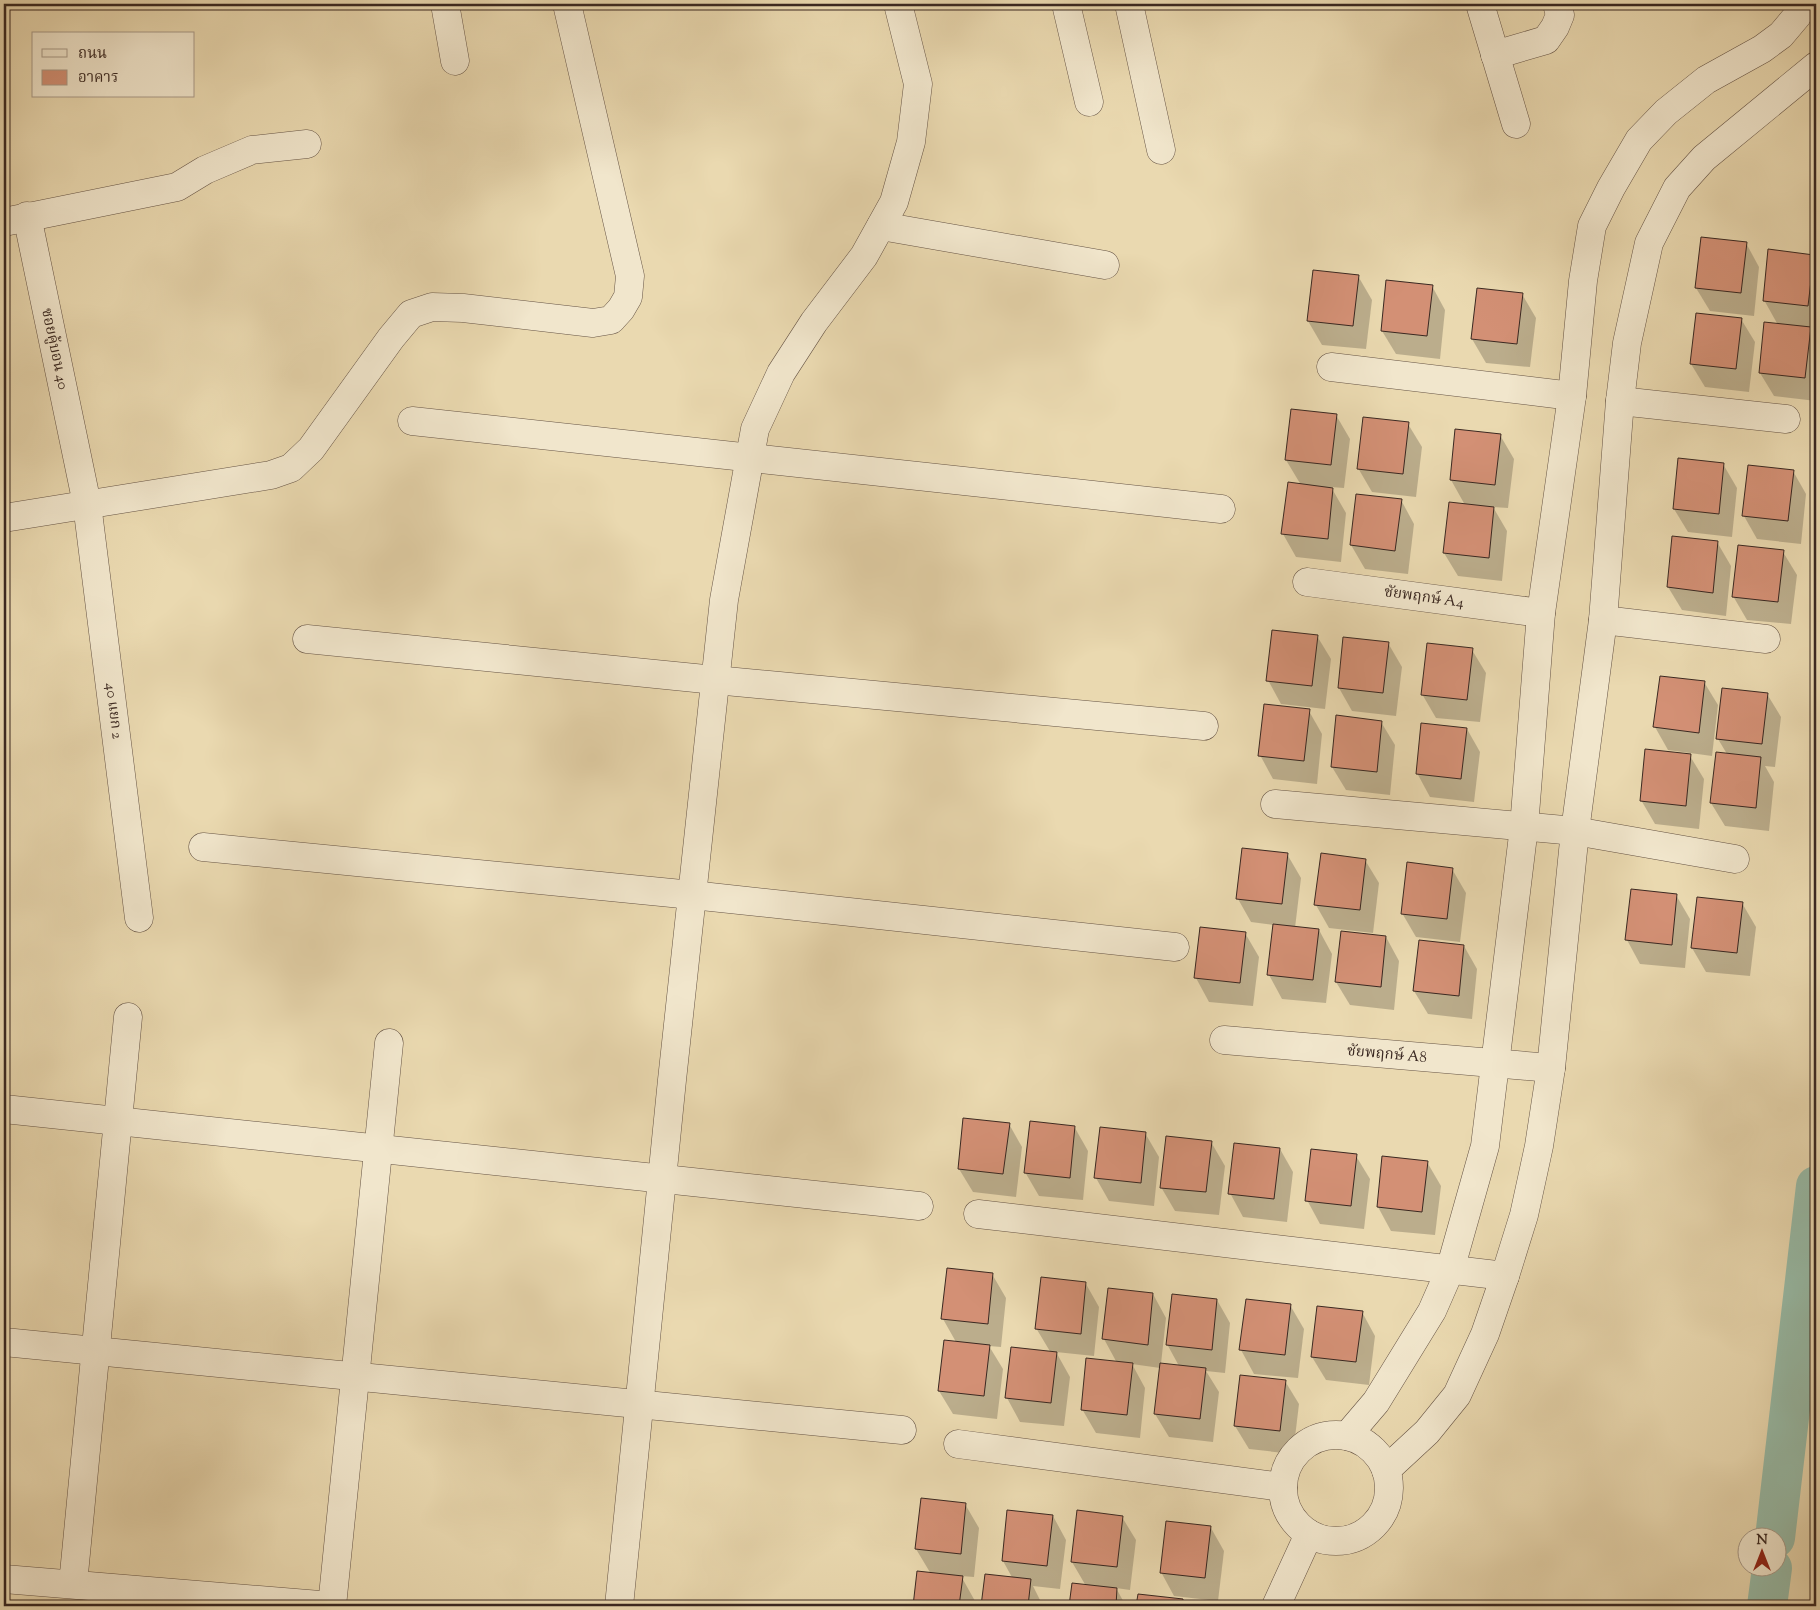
<svg xmlns="http://www.w3.org/2000/svg" width="1820" height="1610" font-family="'Sorts Mill Goudy','Noto Serif Thai',serif">
<rect width="100%" height="100%" fill="#ead9b0"/>
<filter id="stains"><feTurbulence type="fractalNoise" baseFrequency=".004" numOctaves="4"/><feColorMatrix values="0 0 0 0 .2 0 0 0 0 .09 0 0 0 0 .02 0 0 0 .5 -.17"/></filter>
<radialGradient id="worn" r=".72"><stop offset=".6" stop-color="#630" stop-opacity="0"/><stop offset="1" stop-color="#630" stop-opacity=".3"/></radialGradient>
<!-- shadow -->
<g fill="#0003">
<path d="M1746,243l13,24 -5,49 -44,-5 -14,-23z"/>
<path d="M1814,256l2,4v68l-6,-1 6,12v62l-42,-5 -14,-23 18,-48 -14,-25z"/>
<path d="M1358,276l14,24 -6,49 -44,-4 -14,-24z"/>
<path d="M1432,286l13,24 -5,49 -44,-5 -14,-23z"/>
<path d="M1478,290l44,4 14,24 -6,49 -44,-4 -14,-24z"/>
<path d="M1741,319l14,23 -6,50 -44,-5 -14,-23z"/>
<path d="M1292,411l44,4 14,24 -6,49 -13,-1 15,26 -5,49 -45,-5 -13,-23 18,-49 -15,-25z"/>
<path d="M1408,424l14,23 -6,50 -44,-5 -14,-24z"/>
<path d="M1456,431l44,4 14,24 -6,49 -15,-1 14,24 -5,50 -44,-5 -14,-23 21,-48 -14,-25z"/>
<path d="M1723,464l14,24 -5,49 -44,-5 -14,-23z"/>
<path d="M1793,471l13,23 -5,50 -44,-5 -13,-23z"/>
<path d="M1401,500l13,24 -6,50 -43,-5 -14,-24z"/>
<path d="M1717,542l14,24 -5,50 -44,-6 -14,-23z"/>
<path d="M1783,552l14,23 -6,49 -44,-4 -14,-24z"/>
<path d="M1317,636l14,23 -6,50 -44,-5 -13,-24z"/>
<path d="M1388,643l14,24 -6,49 -44,-5 -13,-23z"/>
<path d="M1472,650l14,23 -6,49 -44,-4 -14,-24z"/>
<path d="M1704,682l14,23 -6,51 -44,-6 -13,-23z"/>
<path d="M1767,694l14,23 -6,50 -10,-1 9,16 -5,49 -44,-5 -14,-23 16,-49 -9,-15z"/>
<path d="M1309,711l13,23 -5,50 -44,-5 -13,-24z"/>
<path d="M1381,722l14,23 -5,50 -44,-5 -14,-23z"/>
<path d="M1467,729l13,23 -6,50 -44,-5 -13,-24z"/>
<path d="M1690,756l14,23 -5,50 -44,-5 -14,-24z"/>
<path d="M1287,854l14,24 -6,50 24,2 13,24 -6,49 -44,-4 -13,-24 5,-50 -23,-3 -13,-23z"/>
<path d="M1365,860l14,23 -6,50 -44,-5 -13,-23z"/>
<path d="M1452,869l14,24 -6,49 -44,-5 -14,-24z"/>
<path d="M1676,895l14,24 -5,49 -45,-4 -13,-24z"/>
<path d="M1698,899l44,4 14,24 -6,49 -44,-4 -14,-24z"/>
<path d="M1201,929l44,4 14,24 -6,49 -44,-4 -13,-24z"/>
<path d="M1386,937l13,24 -5,49 -44,-5 -14,-23z"/>
<path d="M1464,946l13,23 -5,50 -44,-5 -14,-23z"/>
<path d="M1009,1124l13,23 -6,50 -43,-5 -14,-23z"/>
<path d="M1075,1128l13,23 -5,49 -44,-4 -14,-24z"/>
<path d="M1145,1133l14,24 -5,49 -45,-5 -13,-23z"/>
<path d="M1211,1142l14,24 -6,49 -44,-4 -14,-24z"/>
<path d="M1280,1149l13,23 -6,50 -44,-5 -13,-24z"/>
<path d="M1356,1156l14,23 -6,50 -44,-5 -13,-24z"/>
<path d="M1383,1158l44,4 14,24 -6,49 -44,-4 -13,-24z"/>
<path d="M992,1274l14,24 -5,49 -12,-1 14,23 -6,50 -44,-5 -14,-23 17,-49 -13,-23z"/>
<path d="M1086,1284l13,23 -5,49 -38,-4 14,25 -6,49 -44,-4 -13,-24 44,-45 -15,-25z"/>
<path d="M1153,1294l13,24 -5,46 18,2 -12,-22 50,-44 13,23 -5,50 -19,-2 13,21 -6,50 -44,-5 -14,-23 5,-46 -28,-4 13,24 -5,50 -44,-5 -14,-24 35,-46 -13,-24z"/>
<path d="M1290,1305l14,24 -6,49 -44,-4 -13,-24z"/>
<path d="M1362,1312l13,24 -6,49 -43,-5 -14,-23z"/>
<path d="M1285,1381l14,23 -6,50 -44,-5 -14,-23z"/>
<path d="M922,1500l43,4 14,24 -5,49 -13,-1 14,25v5h-61l4,-33 13,1 -15,-25z"/>
<path d="M1053,1516l13,24 -6,49 -27,-3 10,20h-60l3,-30 27,3 -10,-18z"/>
<path d="M1122,1517l14,23 -6,50 -14,-2 10,18h-55l2,-21 13,1 -14,-24z"/>
<path d="M1211,1528l13,23 -6,50 -44,-5 -13,-24z"/>
<path d="M1139,1595l44,5 3,6h-49z"/>
</g>
<g fill="none" stroke-linecap="round" stroke-linejoin="round">
<!-- canal -->
<g stroke="#98bba7" stroke-width="40">
<path d="M1775,1538l41,-352"/>
<path d="M1767,1606l5,-38"/>
</g>
</g>
<!-- building -->
<g fill="#d39075" stroke="#3a2821">
<path d="M1701,237l46,5 -6,51 -46,-5z"/>
<path d="M1768,249l46,6 -6,51 -45,-5z"/>
<path d="M1313,270l46,5 -6,51 -46,-5z"/>
<path d="M1386,280l47,5 -6,51 -46,-5z"/>
<path d="M1477,288l46,5 -6,51 -46,-5z"/>
<path d="M1696,313l46,5 -6,51 -46,-5z"/>
<path d="M1764,322l47,5 -6,51 -46,-5z"/>
<path d="M1291,409l46,5 -6,51 -46,-5z"/>
<path d="M1363,417l46,5 -6,52 -46,-5z"/>
<path d="M1455,429l46,5 -6,51 -45,-5z"/>
<path d="M1678,458l46,5 -5,51 -46,-5z"/>
<path d="M1748,465l46,5 -6,51 -46,-5z"/>
<path d="M1288,482l45,6 -5,51 -47,-5z"/>
<path d="M1356,494l46,5 -7,52 -45,-6z"/>
<path d="M1449,502l45,5 -5,51 -46,-5z"/>
<path d="M1672,536l46,5 -5,52 -46,-6z"/>
<path d="M1738,545l46,5 -6,52 -46,-5z"/>
<path d="M1272,630l46,5 -6,51 -46,-5z"/>
<path d="M1343,637l46,5 -6,51 -45,-5z"/>
<path d="M1427,643l46,5 -6,52 -46,-5z"/>
<path d="M1660,676l45,5 -6,52 -46,-6z"/>
<path d="M1722,688l46,5 -6,51 -46,-5z"/>
<path d="M1264,704l46,5 -6,52 -46,-5z"/>
<path d="M1336,715l46,6 -5,51 -46,-5z"/>
<path d="M1421,723l46,5 -6,51 -45,-5z"/>
<path d="M1645,749l46,5 -5,52 -46,-5z"/>
<path d="M1716,752l45,5 -5,51 -46,-5z"/>
<path d="M1242,848l46,5 -6,51 -46,-5z"/>
<path d="M1321,853l45,6 -6,51 -46,-5z"/>
<path d="M1407,862l46,6 -6,51 -46,-5z"/>
<path d="M1631,889l46,5 -5,51 -47,-5z"/>
<path d="M1697,897l46,5 -6,51 -46,-5z"/>
<path d="M1273,924l46,5 -6,51 -46,-5z"/>
<path d="M1200,927l46,5 -6,51 -46,-5z"/>
<path d="M1341,931l45,5 -5,51 -46,-5z"/>
<path d="M1419,940l45,5 -5,51 -46,-5z"/>
<path d="M963,1118l47,5 -7,51 -45,-5z"/>
<path d="M1030,1121l45,5 -5,52 -46,-5z"/>
<path d="M1100,1127l46,5 -5,51 -47,-5z"/>
<path d="M1166,1136l46,5 -6,51 -46,-4z"/>
<path d="M1234,1143l46,5 -6,51 -46,-5z"/>
<path d="M1311,1149l46,5 -6,52 -46,-5z"/>
<path d="M1382,1156l46,5 -6,51 -45,-5z"/>
<path d="M947,1268l46,5 -5,51 -47,-5z"/>
<path d="M1041,1277l45,5 -5,52 -46,-5z"/>
<path d="M1108,1288l45,5 -5,52 -46,-6z"/>
<path d="M1172,1294l45,5 -5,51 -46,-5z"/>
<path d="M1246,1299l45,5 -6,51 -46,-5z"/>
<path d="M1317,1306l46,5 -7,51 -45,-5z"/>
<path d="M944,1340l46,5 -6,51 -46,-5z"/>
<path d="M1011,1347l46,5 -6,51 -46,-5z"/>
<path d="M1086,1358l47,5 -6,52 -46,-5z"/>
<path d="M1160,1363l46,5 -6,51 -46,-5z"/>
<path d="M1240,1375l46,5 -6,51 -46,-5z"/>
<path d="M921,1498l45,5 -5,51 -46,-5z"/>
<path d="M1007,1510l46,5 -6,51 -45,-5z"/>
<path d="M1077,1510l46,6 -6,51 -46,-5z"/>
<path d="M1166,1521l45,5 -6,52 -45,-5z"/>
<path d="M917,1571l46,5 -4,30h-46z"/>
<path d="M985,1574l46,5 -3,27h-47z"/>
<path d="M1072,1583l45,5 -1,18h-47z"/>
<path d="M1138,1594l45,5v7h-47z"/>
</g>
<g fill="none" stroke-linecap="round" stroke-linejoin="round">
<defs>
<g id="minor">
<path d="M445,4l10,57"/>
<path d="M1066,4l23,98"/>
<path d="M1129,4l32,146"/>
<path d="M1480,4l36,120"/>
<path d="M1495,55l51,-15 9,-13 5,-12 -3,-11"/>
<path d="M27,216l60,288 52,414"/>
<path d="M4,222l173,-35 28,-17 47,-20 55,-6"/>
<path d="M881,226l224,39"/>
<path d="M1331,367l241,29"/>
<path d="M1620,401l166,18"/>
<path d="M412,421l809,88"/>
<path d="M4,518l267,-43 20,-7 20,-19 80,-111 20,-24 21,-7 31,1 130,15 18,-3 10,-11 7,-12 2,-21 -63,-272"/>
<path d="M1307,582l234,31"/>
<path d="M1603,620l163,19"/>
<path d="M307,639l408,41 489,46"/>
<path d="M1275,804l300,27 160,28"/>
<path d="M203,847l489,48 483,52"/>
<path d="M1224,1040l327,28"/>
<path d="M4,1109l915,97"/>
<path d="M978,1214l527,62"/>
<path d="M4,1342l898,88"/>
<circle cx="1336" cy="1488" r="53"/>
<path d="M1347,1436l29,-34 56,-91 18,-41 35,-124 39,-319 17,-214 31,-217 11,-115 9,-55 19,-38 28,-48 27,-28 40,-32 56,-31 19,-14 16,-19 5,-12"/>
<path d="M958,1444l325,43"/>
<path d="M1386,1470l41,-38 30,-37 28,-61 20,-58 19,-61 15,-69 12,-78 24,-237 28,-211 17,-219 7,-58 22,-100 28,-55 27,-30 112,-92"/>
<path d="M4,1579l328,27"/>
<path d="M73,1584l55,-567"/>
<path d="M332,1606l57,-563"/>
<path d="M619,1606l53,-526 52,-480 31,-171 26,-56 33,-51 50,-66 30,-54 17,-60 7,-58 -20,-80"/>
<path d="M1276,1606l33,-72"/>
</g>
</defs>
<!-- minor casing -->
<use href="#minor" stroke="#665445" stroke-width="29"/>
<!-- minor -->
<use href="#minor" stroke="#f1e6cc" stroke-width="28"/>
</g>
<g text-anchor="middle" dominant-baseline="central" stroke-width="4" stroke-linejoin="round" paint-order="stroke">
<!-- street labels -->
<g font-size="15" fill="#3a2821" stroke="#f1e6cc">
<text transform="translate(54 349) rotate(78)">ซอยคู้บอน 40</text>
<text transform="translate(1424 598) rotate(8)">ชัยพฤกษ์ A4</text>
<text transform="translate(113 711) rotate(83)">40 แยก 2</text>
<text transform="translate(1387 1055) rotate(5)">ชัยพฤกษ์ A8</text>
</g>
</g>
<!-- margin -->
<rect width="1820" height="1610" fill="none" stroke="#ead9b0" stroke-width="20"/>
<rect x="5" y="5" width="1810" height="1600" fill="none" stroke="#3a2821" stroke-width="2.5"/>
<rect x="10" y="10" width="1800" height="1590" fill="none" stroke="#3a2821"/>
<!-- legend -->
<rect x="32" y="32" width="162" height="65" fill="#f1e6cc" stroke="#a89a88"/>
<rect x="42" y="49" width="25" height="8" fill="#f1e6cc" stroke="#a89a88"/>
<text x="78" y="58" font-size="15" fill="#3a2821">ถนน</text>
<rect x="42" y="70" width="25" height="15" fill="#d39075" stroke="#a89a88"/>
<text x="78" y="82" font-size="15" fill="#3a2821">อาคาร</text>
<!-- north arrow -->
<g transform="translate(1762 1552)"><circle r="24" fill="#f1e6cc" stroke="#a89a88"/>
<path d="M0-4L9 19L0 12L-9 19Z" fill="#8f2418"/>
<text y="-8" font-size="14" font-weight="bold" text-anchor="middle" fill="#3a2821">N</text>
</g>
<rect width="100%" height="100%" filter="url(#stains)"/>
<rect width="100%" height="100%" fill="url(#worn)"/>
</svg>
